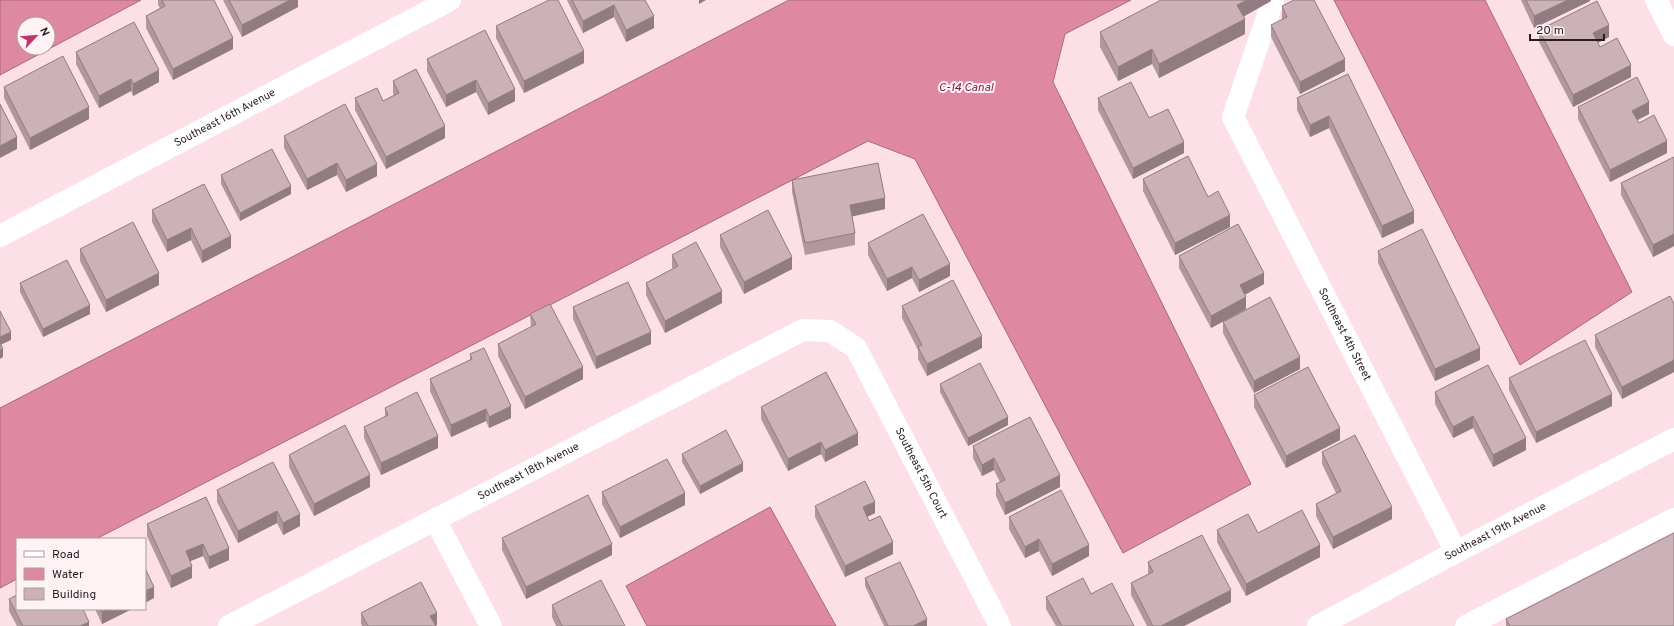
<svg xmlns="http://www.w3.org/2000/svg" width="1674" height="626" font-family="Overpass,sans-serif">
<rect width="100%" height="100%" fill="#fddfe7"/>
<!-- water -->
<g fill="#de89a1" stroke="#a7697a" fill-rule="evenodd">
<path d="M0,0h141l-141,75zM24,24h24v24h-24z"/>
<path d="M789,0h342l-66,34 -12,48 198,402 -128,69 -208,-394 -47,-18 -772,398h-79v40l-17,9v-180z"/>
<path d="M1334,0h151l147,292 -112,73z"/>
<path d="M770,507l66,119h-189l-21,-40z"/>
</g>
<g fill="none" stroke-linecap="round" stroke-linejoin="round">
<!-- minor -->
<g stroke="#fff" stroke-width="22">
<path id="s1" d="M1273,0l-40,117 223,435"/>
<path d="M1656,0l18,35"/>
<path id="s2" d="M0,236l450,-236"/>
<path d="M435,519l56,107"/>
<path id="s3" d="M229,626l574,-296 27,1 26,17 144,278"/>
<path id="s4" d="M1318,626l138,-74 218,-113"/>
<path d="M1466,626l208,-107"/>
</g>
</g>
<!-- wall -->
<g fill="#b0989e">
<path d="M158,0h56l19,49 -60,31 -27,-52v-12l14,-8 -2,-3z"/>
<path d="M223,0h75v7l-56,30z"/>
<path d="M567,0h78l9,28 -28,14 -12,-25 -31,16z"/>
<path d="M1271,0v1l-28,16 2,17 -86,44 -7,-14 -34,17 -18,-34v-15z"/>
<path d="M1521,0h69v1l-56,27z"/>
<path d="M1282,6l63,65 -45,23 -29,-57v-12l11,-5z"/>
<path d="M496,26l88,37 -60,30 -28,-55z"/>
<path d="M1539,30l70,7 -11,6 2,4 31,30 -58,30 -34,-65z"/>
<path d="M76,52l83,30 -26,14 -2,-5 -32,17 -23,-44z"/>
<path d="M427,59l88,30v12l-27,14 -12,-23 -30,15 -19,-36z"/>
<path d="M1348,74l66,149 -32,15 -53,-110 -19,9 -13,-27v-12z"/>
<path d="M393,81l52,57 -59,31 -31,-59v-12l28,3 11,-6 -1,-2z"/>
<path d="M4,87l85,32 -59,31 -26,-52z"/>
<path d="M1098,98l51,20 35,35 -51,26 -35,-69z"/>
<path d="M1578,107l71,7 -12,6 2,3 28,30 -57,29 -32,-63z"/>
<path d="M284,136l93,40 -31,16 -9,-17 -30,15 -23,-42z"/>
<path d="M1674,157v89l-21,11 -32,-62v-12z"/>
<path d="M221,175l70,19 -51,27 -19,-37z"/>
<path d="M1143,179l65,18 22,30 -55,28 -32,-64z"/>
<path d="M792,180l93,29 -33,7 3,17v12l-50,10 -13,-63z"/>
<path d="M204,184l27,64 -29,15 -11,-23 -24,12 -15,-30v-12z"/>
<path d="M720,235l72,34 -48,25 -24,-47z"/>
<path d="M868,243l82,33 -31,16 -7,-14 -25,13 -19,-36z"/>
<path d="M80,249l79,36 -53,27 -26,-51z"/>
<path d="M1378,251l102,109 -45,21 -57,-118z"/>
<path d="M672,255l50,48 -57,30 -19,-38v-12l27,-14 -1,-2z"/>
<path d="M1179,256l85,28 -19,11 1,14 -35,19 -32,-60z"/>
<path d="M20,283l70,31 -47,23 -23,-45z"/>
<path d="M1674,304v68l-52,27 -27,-52v-12z"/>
<path d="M902,306l80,42 -55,28 -9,-17v-9l-16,-32z"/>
<path d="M573,307l78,37 -55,25 -23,-50z"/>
<path d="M530,314l53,65 -58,30 -27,-53v-12l33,-17z"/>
<path d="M1223,322l77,47 -46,24 -31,-60z"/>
<path d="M470,354l41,64 -22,10 -3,-7 -35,16 -21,-46v-12l40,-19z"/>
<path d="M1509,378l103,28 -76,37 -27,-53z"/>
<path d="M940,384l68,41 -40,21 -28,-54z"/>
<path d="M1435,392l91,58 -33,17 -20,-39 -20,10 -18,-34z"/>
<path d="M1254,395l86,45 -54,28 -32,-61z"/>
<path d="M761,407l97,38 -33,17 -4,-8 -33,17 -27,-52z"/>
<path d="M385,408l53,40 -57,27 -17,-37v-11l21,-10z"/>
<path d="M973,446l87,41 -55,28 -9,-19v-12l4,-2 -6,-12 -12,6 -9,-18z"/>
<path d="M1322,452l70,67 -59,30 -17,-33v-12l20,-11 -14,-29z"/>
<path d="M682,454l61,17 -43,23 -18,-32z"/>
<path d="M289,455l81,32 -56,29 -25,-49z"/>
<path d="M273,462l27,64 -17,9 -6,-12 -39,20 -21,-41v-12z"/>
<path d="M602,492l83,13 -65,33 -18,-34z"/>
<path d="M206,497l23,63 -20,9 -6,-13 -13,5 2,17 -21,10 -24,-52v-12z"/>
<path d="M815,506l60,7 -8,4 2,4 24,33 -48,23 -30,-60z"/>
<path d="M1009,517l80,39 -37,20 -13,-25 -14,7 -16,-29z"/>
<path d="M1217,530l41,3 62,24 -74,39 -29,-54z"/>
<path d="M502,538l110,17 -86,44 -24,-49z"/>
<path d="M1148,562l83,40 -47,24h-37l-16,-31v-12l17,-9z"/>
<path d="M865,578l62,48h-43l-19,-40z"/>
<path d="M1091,594l43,32h-78l-10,-17v-12z"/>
<path d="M9,599l80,27h-72l-8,-15z"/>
<path d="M552,605l73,21h-69l-4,-9z"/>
<path d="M95,609h37l-30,15z"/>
<path d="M361,613l76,12h-2l1,1h-74l-1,-2z"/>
<path d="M1506,619l168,7h-168z"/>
</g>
<!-- shaded-wall -->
<g fill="#907c81">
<path d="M290,0h8v7l-56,30v-12z"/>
<path d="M699,0h7l-7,4z"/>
<path d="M1247,0h24v1l-34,19v-15z"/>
<path d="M1568,0h22v1l-56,27v-12z"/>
<path d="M614,5v12l-31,16v-12z"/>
<path d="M654,16v12l-28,14v-12z"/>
<path d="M1245,19v15l-86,44v-14z"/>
<path d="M1609,25v12l-16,8v-12z"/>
<path d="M233,38v11l-60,31v-11z"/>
<path d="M1152,49v15l-34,17v-14z"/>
<path d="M584,51v12l-60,30v-12z"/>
<path d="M1345,59v12l-45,23v-12z"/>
<path d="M1631,65v12l-58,30v-12z"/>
<path d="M159,70v12l-26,14v-12z"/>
<path d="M131,79v12l-32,17v-12z"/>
<path d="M476,80v12l-30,15v-12z"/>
<path d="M515,89v12l-27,14v-12z"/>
<path d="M1649,102v12l-17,9v-12z"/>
<path d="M89,107v12l-59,31v-12z"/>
<path d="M1329,116v12l-19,9v-12z"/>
<path d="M445,126v12l-59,31v-12z"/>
<path d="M17,137v12l-17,9v-12z"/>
<path d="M1667,141v12l-57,29v-12z"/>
<path d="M1184,142v11l-51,26v-11z"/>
<path d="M337,163v12l-30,15v-11z"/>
<path d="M377,164v12l-31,16v-12z"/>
<path d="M291,186v8l-51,27v-8z"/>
<path d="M885,198v11l-35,8v-12z"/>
<path d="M1414,211v12l-32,15v-12z"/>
<path d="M1230,215v12l-55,28v-12z"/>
<path d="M191,228v12l-24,12v-12z"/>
<path d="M1674,234v12l-21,11v-12z"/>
<path d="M231,236v12l-29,15v-12z"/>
<path d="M792,257v12l-48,25v-12z"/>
<path d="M950,264v12l-31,16v-12z"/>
<path d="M912,267v11l-25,13v-12z"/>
<path d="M159,273v12l-53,27v-12z"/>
<path d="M1264,273v11l-24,13v-12z"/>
<path d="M722,291v12l-57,30v-12z"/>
<path d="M1246,297v12l-35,19v-12z"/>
<path d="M90,305v9l-47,23v-8z"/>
<path d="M11,332v8l-11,5v-8z"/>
<path d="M651,332v12l-55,25v-12z"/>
<path d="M982,336v12l-55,28v-12z"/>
<path d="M1480,348v12l-45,21v-12z"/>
<path d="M3,349v8l-3,2v-9z"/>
<path d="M1300,357v12l-46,24v-12z"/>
<path d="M1674,360v12l-52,27v-12z"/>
<path d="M583,367v12l-58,30v-12z"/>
<path d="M1612,394v12l-76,37v-11z"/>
<path d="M511,406v12l-22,10v-11z"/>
<path d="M486,409v12l-35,16v-12z"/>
<path d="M1473,416v12l-20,10v-11z"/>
<path d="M1008,417v8l-40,21v-8z"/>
<path d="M1340,428v12l-54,28v-12z"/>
<path d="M858,433v12l-33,17v-12z"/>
<path d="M438,436v12l-57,27v-12z"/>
<path d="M1526,438v12l-33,17v-12z"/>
<path d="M821,442v12l-33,17v-12z"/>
<path d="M994,458v12l-12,6v-11z"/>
<path d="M743,463v8l-43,23v-8z"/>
<path d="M370,475v12l-56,29v-12z"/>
<path d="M1060,475v12l-55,28v-12z"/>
<path d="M685,493v12l-65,33v-11z"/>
<path d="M875,502v11l-12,6v-12z"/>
<path d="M1392,507v12l-59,30v-12z"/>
<path d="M277,511v12l-39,20v-12z"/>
<path d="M300,514v12l-17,9v-12z"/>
<path d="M1039,539v12l-14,7v-11z"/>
<path d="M893,542v12l-48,23v-11z"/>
<path d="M203,544v12l-17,7v-12z"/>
<path d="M612,544v11l-86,44v-12z"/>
<path d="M1089,545v11l-37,20v-12z"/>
<path d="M1320,545v12l-74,39v-12z"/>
<path d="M229,548v12l-20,9v-12z"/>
<path d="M192,566v12l-21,10v-12z"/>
<path d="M154,587v11l-9,5v-12z"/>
<path d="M1231,590v12l-47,24h-23z"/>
<path d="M107,609h25l-30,15v-12z"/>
<path d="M437,613v12l-3,1 -4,-10z"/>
<path d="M927,619v7h-14z"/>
<path d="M89,622v4h-9z"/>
</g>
<!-- building -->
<g fill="#cdb1b8" stroke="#907c81">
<path d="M162,0h52l19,38 -60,31 -27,-53 19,-10z"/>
<path d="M229,0h61l-48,25z"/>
<path d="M549,0h9l26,51 -60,30 -28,-55z"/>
<path d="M572,0h73l9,16 -28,14 -12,-25 -31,16z"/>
<path d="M1161,0h86l-10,5 8,14 -86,45 -7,-15 -34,18 -18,-35z"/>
<path d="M1294,0h20l31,59 -45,23 -29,-57 16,-8 -5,-11z"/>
<path d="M1526,0h42l-34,16z"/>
<path d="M1597,1l12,24 -16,8 7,14 17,-9 14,27 -58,30 -34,-65z"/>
<path d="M134,22l25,48 -26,14 -2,-5 -32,17 -23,-44z"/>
<path d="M485,30l30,59 -27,14 -12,-23 -30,15 -19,-36z"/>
<path d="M63,56l26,51 -59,31 -26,-51z"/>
<path d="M416,69l29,57 -59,31 -31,-59 22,-10 6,13 16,-8 -6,-12z"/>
<path d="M1348,74l66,137 -32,15 -53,-110 -19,9 -13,-27z"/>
<path d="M1637,77l12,25 -17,9 7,12 15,-8 13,26 -57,29 -32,-63z"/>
<path d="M1131,82l18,36 19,-9 16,33 -51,26 -35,-70z"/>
<path d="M0,104l17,33 -17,9z"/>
<path d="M345,104l32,60 -31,16 -9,-17 -30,16 -23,-43z"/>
<path d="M272,149l19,37 -51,27 -19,-38z"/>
<path d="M1188,156l20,41 10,-6 12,24 -55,28 -32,-64z"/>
<path d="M1674,157v77l-21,11 -32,-62z"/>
<path d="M878,163l7,35 -35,7 5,28 -50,10 -13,-63z"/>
<path d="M204,184l27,52 -29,15 -11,-23 -24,12 -15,-30z"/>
<path d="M768,210l24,47 -48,25 -24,-47z"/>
<path d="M923,214l27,50 -31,16 -7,-13 -25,12 -19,-36z"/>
<path d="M133,222l26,51 -53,27 -26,-51z"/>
<path d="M1238,224l26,49 -24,12 6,12 -35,19 -32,-60z"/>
<path d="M1422,229l58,119 -45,21 -57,-118z"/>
<path d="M696,242l26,49 -57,30 -19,-38 32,-17 -6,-11z"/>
<path d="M67,260l23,45 -47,24 -23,-46z"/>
<path d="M953,280l29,56 -55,28 -9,-17 4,-2 -20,-39z"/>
<path d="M628,282l23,50 -55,25 -23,-50z"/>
<path d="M1670,296l4,8v56l-52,27 -27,-52z"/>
<path d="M1270,297l30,60 -46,24 -31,-59z"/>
<path d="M550,304l33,63 -58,30 -27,-53 38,-20 -6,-10z"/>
<path d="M0,311l11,21 -11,5z"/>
<path d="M1585,340l27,54 -76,38 -27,-54z"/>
<path d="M0,342l3,7 -3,1z"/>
<path d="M484,348l27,58 -22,11 -3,-8 -35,16 -21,-46 42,-20 -2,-5z"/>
<path d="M980,363l28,54 -40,21 -28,-54z"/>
<path d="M1488,365l38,73 -33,17 -20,-39 -20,11 -18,-35z"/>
<path d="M1308,367l32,61 -54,28 -32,-61z"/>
<path d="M826,372l32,61 -33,17 -4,-8 -33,17 -27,-52z"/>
<path d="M417,392l21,44 -57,27 -17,-36 24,-12 -3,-7z"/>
<path d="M1030,417l30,58 -55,28 -9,-19 9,-4 -11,-22 -12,7 -9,-19z"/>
<path d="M345,425l25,50 -56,29 -25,-49z"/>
<path d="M726,430l17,33 -43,23 -18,-32z"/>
<path d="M1355,435l37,72 -59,30 -17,-33 25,-13 -19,-39z"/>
<path d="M667,459l18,34 -65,34 -18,-35z"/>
<path d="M273,462l27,52 -17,9 -6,-12 -39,20 -21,-41z"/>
<path d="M865,481l10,21 -12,5 6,14 11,-5 13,26 -48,24 -30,-60z"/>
<path d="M1061,490l28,55 -37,19 -13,-25 -14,8 -16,-30z"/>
<path d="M588,495l24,49 -86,43 -24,-49z"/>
<path d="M206,497l23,51 -20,9 -6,-13 -17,7 6,15 -21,10 -24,-52z"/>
<path d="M1302,510l18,35 -74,39 -29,-54 31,-16 10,19z"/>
<path d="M1674,533v93h-164l-4,-7z"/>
<path d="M1202,535l29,55 -70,36h-8l-22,-43 22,-11 -5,-10z"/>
<path d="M900,562l27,57 -14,7h-25l-23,-48z"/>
<path d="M145,568l9,19 -9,4z"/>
<path d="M1083,578l8,16 21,-11 22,43h-72l-16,-29z"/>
<path d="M601,580l24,46h-63l-10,-21z"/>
<path d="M421,582l16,31 -7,3 6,10h-68l-7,-13z"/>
<path d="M17,595v14h66l6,13 -9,4h-57l-14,-27z"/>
<path d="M100,609h7l-5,3z"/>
</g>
<g text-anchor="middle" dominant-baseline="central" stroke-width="4" stroke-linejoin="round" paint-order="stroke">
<!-- street labels -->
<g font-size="11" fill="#271d1f" stroke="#fef2f5">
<text stroke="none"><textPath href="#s2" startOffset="254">Southeast 16th Avenue</textPath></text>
<text stroke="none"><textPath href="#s1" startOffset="368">Southeast 4th Street</textPath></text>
<text stroke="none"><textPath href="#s3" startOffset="337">Southeast 18th Avenue</textPath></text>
<text stroke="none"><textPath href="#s3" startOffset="845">Southeast 5th Court</textPath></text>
<text stroke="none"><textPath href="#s4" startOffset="201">Southeast 19th Avenue</textPath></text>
</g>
<!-- water labels -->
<g font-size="12" font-style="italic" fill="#7e1a42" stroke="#fef2f5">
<text x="966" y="88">C-14 Canal</text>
</g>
</g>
<!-- legend -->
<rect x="16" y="538" width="130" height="72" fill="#fef2f5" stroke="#a89d9f"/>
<rect x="24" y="551" width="20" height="6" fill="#ffffff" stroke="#a89d9f"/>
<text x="52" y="558" font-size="12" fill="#271d1f">Road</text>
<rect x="24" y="568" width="20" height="12" fill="#de89a1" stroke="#a89d9f"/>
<text x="52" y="578" font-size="12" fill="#271d1f">Water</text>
<rect x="24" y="588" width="20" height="12" fill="#cdb1b8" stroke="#a89d9f"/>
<text x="52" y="598" font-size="12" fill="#271d1f">Building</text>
<!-- north arrow -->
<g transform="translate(36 36) rotate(64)"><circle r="19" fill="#fef2f5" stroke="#a89d9f"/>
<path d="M0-3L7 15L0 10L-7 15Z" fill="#c0356b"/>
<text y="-6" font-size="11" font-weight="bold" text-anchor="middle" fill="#271d1f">N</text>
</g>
<!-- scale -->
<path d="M1530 34v6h74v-6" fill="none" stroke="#271d1f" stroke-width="2"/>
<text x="1536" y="34" font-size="12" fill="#271d1f" stroke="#fef2f5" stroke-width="3" paint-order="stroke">20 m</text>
</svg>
